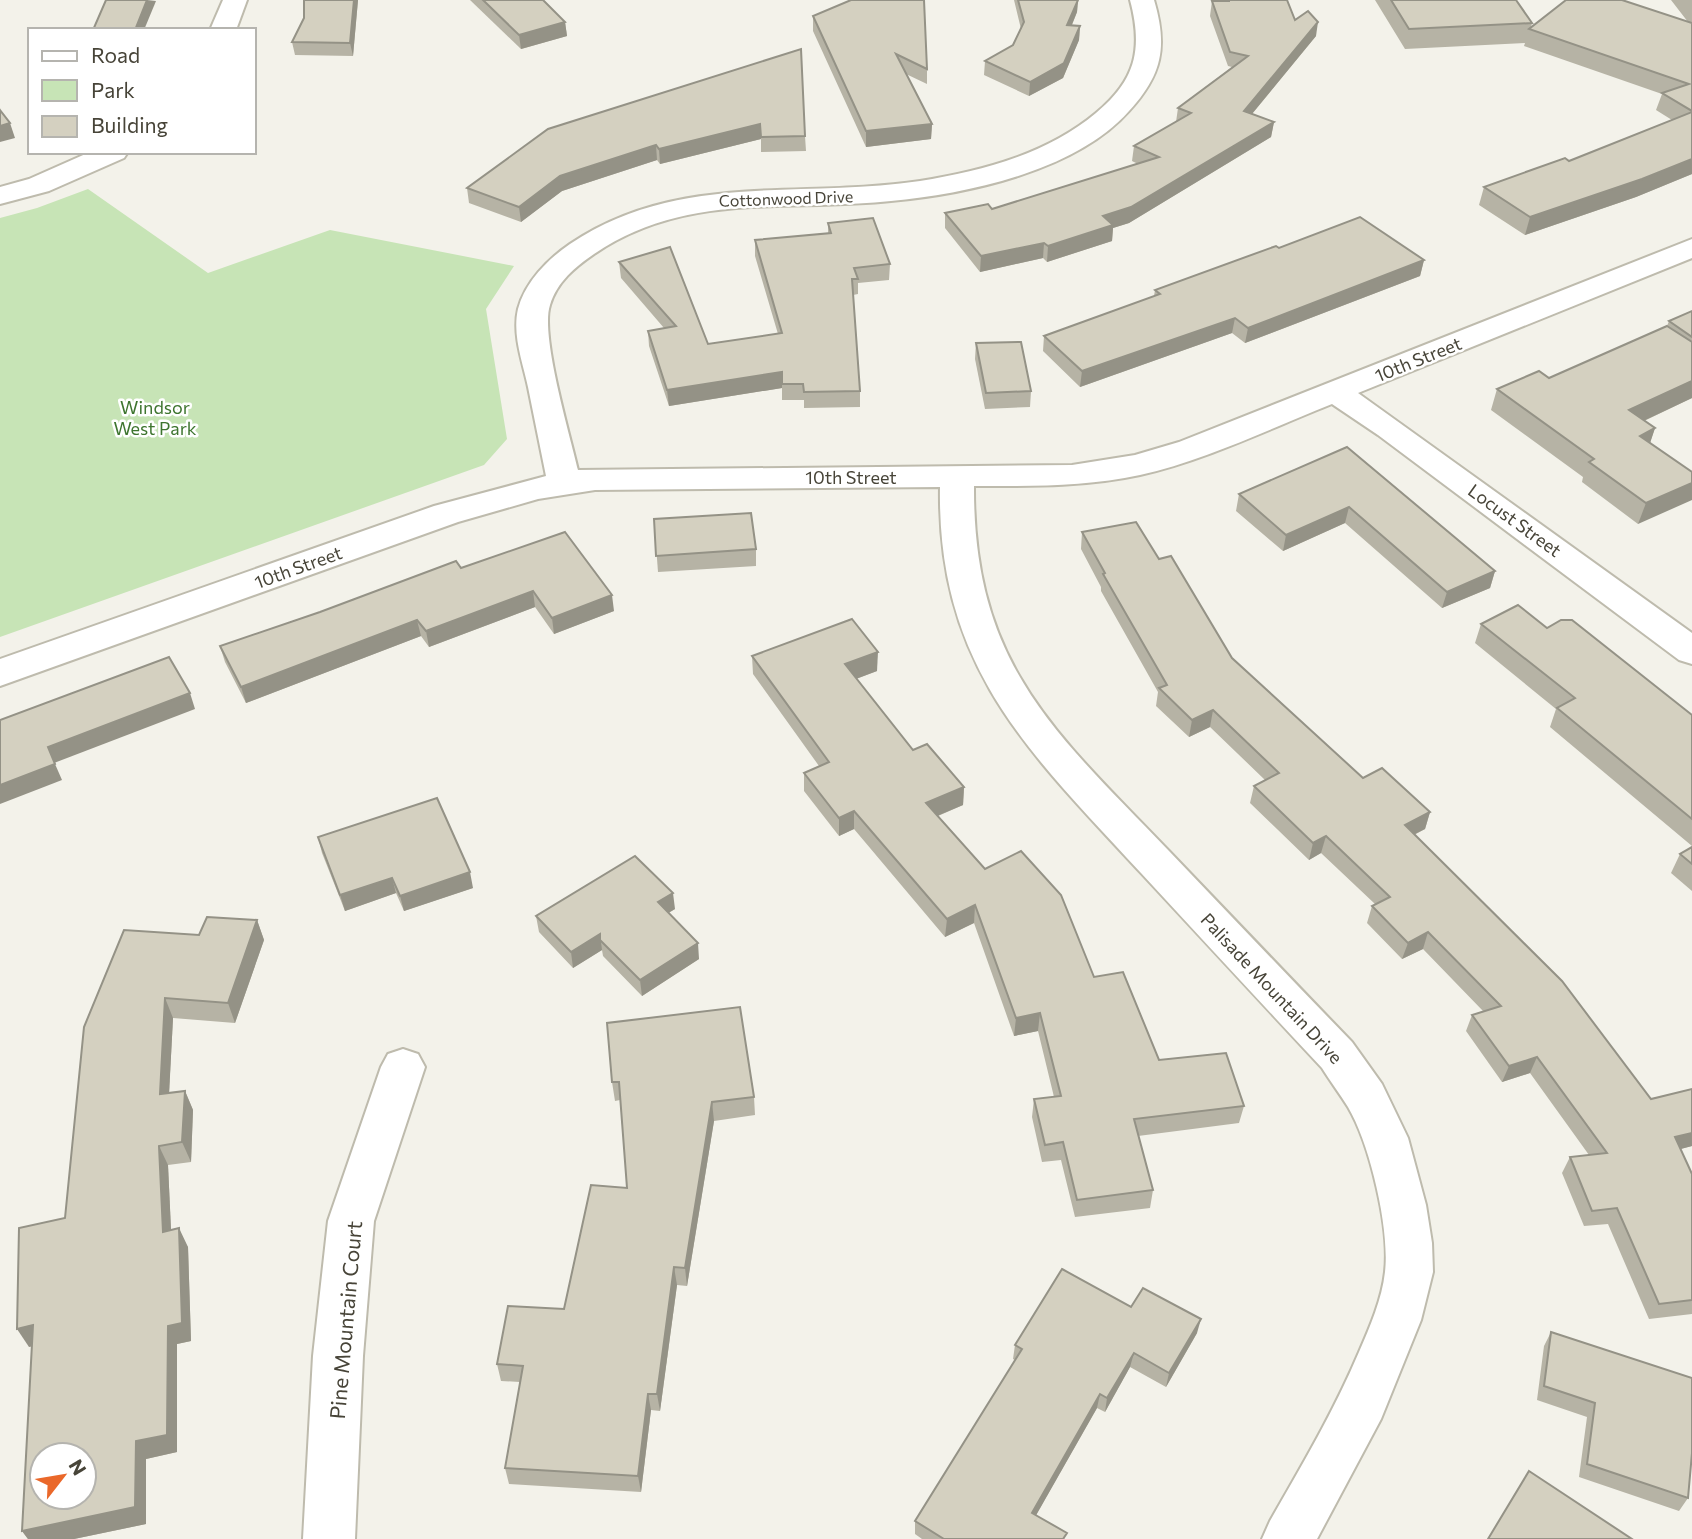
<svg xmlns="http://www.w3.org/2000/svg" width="1692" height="1539" font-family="Commissioner,sans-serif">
<rect width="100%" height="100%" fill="#f3f2ea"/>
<!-- green -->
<path fill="#c7e4b6" d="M88,189l120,84 122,-43 184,36 -28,43 21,130 -23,26 -484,172v-419l37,-10z"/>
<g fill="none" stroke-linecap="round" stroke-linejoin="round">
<defs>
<g id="street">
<path d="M223,0h24l-11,30h-26z"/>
<path d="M1130,0h24c14,47 8,75 -25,111 -53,60 -162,83 -238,90 -104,11 -205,-10 -297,53 -19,13 -37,28 -44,51 -10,30 20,130 28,165l494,-5 63,-10 44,-13 513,-203v19l-334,135 334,240v31l-13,-4 -301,-225 -46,-31c-63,25 -126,56 -192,71 -55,12 -111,11 -166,11 -1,179 81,246 195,365 61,64 122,128 183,191l30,42 26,54 18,67 6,38 1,29 -12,48 -40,99 -64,120h-55l8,-18c32,-56 64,-110 89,-169 11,-25 23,-53 26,-80 5,-43 -15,-128 -37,-165 -8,-13 -18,-26 -26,-39 -61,-65 -121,-130 -181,-195 -113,-122 -204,-207 -201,-386l-345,3 -57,9 -80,23 -458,164v-27l434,-153 112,-30c-6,-30 -12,-59 -18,-89 -5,-24 -16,-52 -10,-78 7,-27 30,-50 52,-65 108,-73 229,-45 350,-63 62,-10 127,-27 176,-68 40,-33 47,-64 34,-113z"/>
<path d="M90,152h38l-4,6 -75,33 -49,13v-17l29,-8z"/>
<path d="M403,1049l15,5 7,13 -51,154 -11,135 -8,183h-52l10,-183 15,-135 53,-154 7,-13z"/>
</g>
</defs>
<!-- street casing -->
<use href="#street" stroke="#bebbad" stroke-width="4"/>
<!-- street -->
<use href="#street" fill="#fff" fill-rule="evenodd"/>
</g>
<!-- wall -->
<g fill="#b6b3a5">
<path d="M304,0h54l-5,56 -58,-1 -3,-13 12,-24z"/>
<path d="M470,0h73l22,22 2,14 -46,13z"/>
<path d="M1014,0h64l-1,12 -5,13 8,1 -1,14 -16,38 -34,18 -45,-21 1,-14 28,-16 8,-16z"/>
<path d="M1219,0h68l8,20 21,16 -64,78 22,8 -3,15 -142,86 -16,5 -1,13 -65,21 -4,-4 -63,14 -35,-44v-15l47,-4 146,-45 -6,-3 2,-15 42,-24 2,-14 54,-41 -4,-1 -18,-50 2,-15h7z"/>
<path d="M1375,0h141l16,23 -1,4 157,-5 -17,-22h21v174l-56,23 -111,38 -46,-30 5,-18 85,-26 103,-41 -16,-10 6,-16 -138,-48 1,-3 -120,6z"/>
<path d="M813,16l114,53v15l-21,-10 26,50 -1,15 -65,8 -53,-116z"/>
<path d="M548,129l257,7 1,15 -45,1v-13l-101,25 -3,-4 -95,31 -41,31 -52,-19 -2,-15z"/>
<path d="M828,223l62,41 -1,16 -31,3v11l-5,1 7,96v16l-56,1v-8h-22v-12l-113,18 -20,-60 -1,-15 16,-3 -43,-50 -2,-16 89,82 70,-10 -23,-78v-16l73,-7z"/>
<path d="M1279,248l145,12 -4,16 -175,67 -13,-10 -152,54 -37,-36 1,-15 110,-40 1,-6z"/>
<path d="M1692,311v87l-48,23 11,7 -5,15 42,29 -54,52 -56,-42 1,-5 -92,-67 6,-21 52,-11 118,-52 2,-5z"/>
<path d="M976,343l55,48 -1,16 -45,2 -10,-50z"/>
<path d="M1347,447l148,124 -5,17 -48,20 -97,-85 -62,28 -47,-40 3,-17z"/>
<path d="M654,519l102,30v17l-98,6z"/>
<path d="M1082,532l77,27 73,99 131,120 67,34 -5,17 -11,6 237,264 41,-10v57l-12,3 12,25v140l-43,5 -41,-95 -24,2 -22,-53 8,-16 19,-2 -59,-82 -28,9 -36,-51 6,-16 11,-4 -60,-62 -21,10 -35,-36 5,-17 3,-2 -54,-51 -12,7 -59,-57 4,-17 11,-6 -55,-53 -21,10 -33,-31 2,-14 -57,-101v-4l-20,-38z"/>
<path d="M461,568l153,43 -60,23 -19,-27 -106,40 -8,-11 -175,67 -21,-41 -5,-16z"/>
<path d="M1481,624l66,4 145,87v131l-142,-119 6,-18 -81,-66z"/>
<path d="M752,656l125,15 -21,8 57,71 51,37 -1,18 -25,11 47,53 109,108 65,83 85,46 -5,17 -101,13 15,54 -3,18 -75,9 -14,-57 -19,2 -10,-45 2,-18 20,-2 -16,-66 -24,5 -40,-113 -29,14 -91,-108 -15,7 -35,-45v-18l15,-7 -66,-92z"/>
<path d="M318,837l155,51 -69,23 -8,-18 -51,18 -23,-58z"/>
<path d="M1692,847v44l-21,-18 9,-19z"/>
<path d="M675,909l-7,4 31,46 -57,37 -39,-40 -1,-6 -29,18 -34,-36 -3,-16z"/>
<path d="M257,920l7,20 -29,83 -62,-5 -4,75 16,-2 8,19 -2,52 -23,3 3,65 17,17 3,94 -14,3v108l-31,7v65l-72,15h-46l-6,-8 10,-185 -3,1 36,-129 19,-191 115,-92z"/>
<path d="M607,1023l147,74 1,18 -41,6 -27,165 -10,-1 -17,126 -9,-1 -10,82 -132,-8 -4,-16 15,-86 -19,-1 -4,-17 67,-55 63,-121 -7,-88 -5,1 -3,-19z"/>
<path d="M1131,1307l66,26 -31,54 -36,-20 -25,45 -8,-4 -61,107 29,24h-143l-7,-5v-13l100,-161 -2,-1 2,-14z"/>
<path d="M1551,1332l137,166 -9,13 -100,-34 8,-60 -50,-17 7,-54z"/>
</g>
<!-- shaded-wall -->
<g fill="#949286">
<path d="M147,0l9,1 -12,29h-9z"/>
<path d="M354,0h4l-5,56 -3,-13z"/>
<path d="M1078,0l-1,12 -11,27 1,-14z"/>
<path d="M565,22l2,14 -46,13 -2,-14z"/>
<path d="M1318,22l-2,14 -74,90 2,-15z"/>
<path d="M1080,26l-1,14 -16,38 -34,18 1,-14z"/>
<path d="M1274,122l-3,15 -142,86 -16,5 -1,13 -65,21 1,-16z"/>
<path d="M10,123l5,15 -15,4v-16z"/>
<path d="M760,124l1,15 -101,25 -1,-15z"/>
<path d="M932,124l-1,15 -65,8v-16z"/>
<path d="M656,145l1,15 -95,31 -41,31 -2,-15 41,-31z"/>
<path d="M1692,159v15l-56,23 -111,38 5,-18z"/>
<path d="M1044,243l-1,15 -63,14 1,-16z"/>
<path d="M1424,260l-4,16 -175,67 3,-15z"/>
<path d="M1235,318l-3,15 -152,54 2,-16z"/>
<path d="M782,372v16l-113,18 -2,-16z"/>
<path d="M1692,381v17l-70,33 7,-21z"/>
<path d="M1655,428l-7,21 -8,-13z"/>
<path d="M1692,483v17l-54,24 8,-21z"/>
<path d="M1349,507l-4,16 -62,28 3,-16z"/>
<path d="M1495,571l-5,17 -48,20 5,-16z"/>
<path d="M533,591l2,16 -106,40 -3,-16z"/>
<path d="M612,595l2,16 -60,23 -2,-16z"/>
<path d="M417,620l4,16 -175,67 -5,-16z"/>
<path d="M878,652l-1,19 -32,12v-19z"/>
<path d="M190,693l5,16 -141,54 -6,-16z"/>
<path d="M1213,710l-3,17 -21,10 3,-17z"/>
<path d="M55,764l7,16 -62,24v-19z"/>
<path d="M964,787l-1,18 -38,16 1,-18z"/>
<path d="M854,811v18l-15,7v-18z"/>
<path d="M1430,812l-5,17 -26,13 6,-17z"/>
<path d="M1326,836l-5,17 -12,7 4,-17z"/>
<path d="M470,872l3,16 -69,23 -4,-15z"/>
<path d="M392,878l4,15 -51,18 -5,-16z"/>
<path d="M673,893l2,16 -15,9 -2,-16z"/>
<path d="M975,905l-1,18 -29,14 2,-18z"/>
<path d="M257,920l7,20 -29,83 -7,-20z"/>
<path d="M1428,932l-5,17 -21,10 6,-16z"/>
<path d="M600,934l2,16 -29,18 -2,-16z"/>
<path d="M698,943l1,16 -57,37 -2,-16z"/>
<path d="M165,998l8,20 -5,96 -8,-20z"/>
<path d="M1040,1013l-2,18 -24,5 2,-18z"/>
<path d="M1537,1057l-7,16 -28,9 7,-16z"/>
<path d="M185,1091l8,19 -2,52 -9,-20z"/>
<path d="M712,1102l2,19 -27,165 -2,-18z"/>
<path d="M1692,1133v13l-26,7 9,-16z"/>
<path d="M159,1146l9,19 4,86 -9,-19z"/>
<path d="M179,1228l9,19 3,94 -14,3v108l-31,7v65l-72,15h-46l-6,-8 114,-90 32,-115z"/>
<path d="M674,1267l3,18 -17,126 -3,-17z"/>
<path d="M1201,1319l-4,14 -31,54 3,-14z"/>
<path d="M33,1325l11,18 -15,4 -12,-18z"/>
<path d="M1134,1353l-4,14 -25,45 2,-14z"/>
<path d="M648,1394l3,16 -10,82 -3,-16z"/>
<path d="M1100,1394l-3,14 -67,118 2,-13z"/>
</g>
<!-- building -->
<g fill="#d4d0c0" stroke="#949286" stroke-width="2" fill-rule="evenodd">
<path d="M106,0h41l-12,30h-42z"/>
<path d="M304,0h50l-4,43 -58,-1 12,-24z"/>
<path d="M483,0h60l22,22 -46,13z"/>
<path d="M851,0h73l3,69 -31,-15 36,70 -66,7 -53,-115z"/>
<path d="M1018,0h60l-11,25 13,1 -16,37 -34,19 -45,-21 28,-16 11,-23z"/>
<path d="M1229,0h58l8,20 13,-9 10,11 -74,89 30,11 -143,85 -28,9 10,9 -65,21 -4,-3 -63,13 -36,-43 43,-9 4,5 167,-52 -25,-11 57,-33 -13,-5 70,-52 -18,-4 -18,-51h17z"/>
<path d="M1391,0h125l16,23 -123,6z"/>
<path d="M1566,0h56l70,23v88l-30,-18 27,-9 -160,-55z"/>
<path d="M801,49l4,87 -44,1 -1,-13 -101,25 -3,-4 -96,31 -41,31 -52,-19 81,-59z"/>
<path d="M0,110l10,13 -10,3z"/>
<path d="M1692,112v47l-50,20 -112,38 -46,-30 81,-29 4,3z"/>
<path d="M1360,217l64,43 -176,68 -13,-10 -153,53 -38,-35 116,-42 -5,-4 121,-44 3,2z"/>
<path d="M873,218l17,46 -36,4 4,11h-6l8,112 -56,1 -1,-8h-21v-12l-115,18 -19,-59 28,-5 -57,-64 51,-15 38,97 74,-11 -27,-93 76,-7 -3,-10z"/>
<path d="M1692,311v26l-23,-16z"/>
<path d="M1667,326l25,16v39l-63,29 26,18 -15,8 52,36v11l-46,20 -57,-41 5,-3 -97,-70 42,-18 10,7z"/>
<path d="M1021,342l10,49 -45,2 -10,-50z"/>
<path d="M1347,447l148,124 -48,21 -98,-85 -63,28 -47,-41z"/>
<path d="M751,513l5,36 -100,7 -2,-37z"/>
<path d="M1136,522l23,37 12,-3 61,102 131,120 19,-10 48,44 -25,13 157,156 89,118 41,-10v44l-17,4 17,37v126l-33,4 -42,-96 -25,3 -22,-54 37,-4 -70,-96 -28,9 -37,-51 29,-9 -73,-74 -20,11 -36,-37 18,-9 -64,-61 -13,7 -59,-57 25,-13 -66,-63 -21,10 -33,-32 8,-3 -64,-111 2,-1 -23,-41z"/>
<path d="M565,532l47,63 -60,23 -19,-27 -107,40 -9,-11 -176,67 -21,-41 100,-34 136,-51 5,7z"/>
<path d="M1518,605l29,23 14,-8h11l120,95v104l-135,-111 18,-10 -94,-74z"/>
<path d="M852,619l26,33 -33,12 68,86 14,-6 37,43 -38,16 59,66 36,-18 40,44 33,82 29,-5 36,88 67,-7 18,53 -110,13 19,71 -76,10 -14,-58 -18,3 -11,-46 27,-3 -21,-83 -24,5 -41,-113 -28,14 -93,-108 -15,7 -35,-45 25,-11 -77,-106z"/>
<path d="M169,657l21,36 -142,54 7,17 -55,21v-65z"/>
<path d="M437,798l33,74 -70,24 -8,-18 -52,17 -22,-58z"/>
<path d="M1692,847v17l-12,-10z"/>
<path d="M635,856l38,37 -15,9 40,41 -58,37 -40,-40v-6l-29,18 -35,-36z"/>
<path d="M207,917l50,3 -29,83 -63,-5 -5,96 25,-3 -3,51 -23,4 4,86 16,-4 3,95 -14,3 -1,109 -31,6 -1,66 -113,24 11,-206 -16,4 2,-101 46,-10 19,-191 40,-97 75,5zM42,1455h42v42h-42z"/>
<path d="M740,1007l14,90 -42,5 -27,166 -11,-1 -17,127h-9l-10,82 -133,-8 18,-102 -26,-2 11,-58 56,3 27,-124 36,3 -8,-106h-7l-5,-59z"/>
<path d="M1062,1269l69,38 12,-19 58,31 -32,54 -35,-20 -27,45 -7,-4 -68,119 35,20 -4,6h-119l-29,-18 107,-172 -7,-4z"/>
<path d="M1551,1332l141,46v75l-4,45 -101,-34 8,-61 -51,-17z"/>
<path d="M1529,1471l103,68h-144z"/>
</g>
<g text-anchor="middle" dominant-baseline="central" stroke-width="5" stroke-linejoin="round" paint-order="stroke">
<!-- far-street labels -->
<g font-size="16" fill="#474438" stroke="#fff">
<text transform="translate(786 198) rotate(-2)">Cottonwood Drive</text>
</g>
<!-- street labels -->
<g font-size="18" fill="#474438" stroke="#fff">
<text transform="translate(1418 359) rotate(-22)">10th Street</text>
<text x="851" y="477">10th Street</text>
<text transform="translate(1515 520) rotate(36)">Locust Street</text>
<text transform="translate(298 567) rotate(-20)">10th Street</text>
<text transform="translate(1272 988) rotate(47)">Palisade Mountain Drive</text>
</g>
<!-- park labels -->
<g font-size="18" fill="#3e752f" stroke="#fff">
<text x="155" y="407">Windsor<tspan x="155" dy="21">West Park</tspan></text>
</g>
<!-- near-street labels -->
<g font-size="21" fill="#474438" stroke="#fff">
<text transform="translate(345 1320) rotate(-85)">Pine Mountain Court</text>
</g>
</g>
<!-- legend -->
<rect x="28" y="28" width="228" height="126" fill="#ffffff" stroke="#b5b4af" stroke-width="2"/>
<rect x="42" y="51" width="35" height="10" fill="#ffffff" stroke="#b5b4af" stroke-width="2"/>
<text x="91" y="63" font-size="21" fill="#474438">Road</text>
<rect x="42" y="80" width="35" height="21" fill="#c7e4b6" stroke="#b5b4af" stroke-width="2"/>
<text x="91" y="98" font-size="21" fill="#474438">Park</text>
<rect x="42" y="116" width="35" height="21" fill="#d4d0c0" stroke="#b5b4af" stroke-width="2"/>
<text x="91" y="133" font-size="21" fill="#474438">Building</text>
<!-- north arrow -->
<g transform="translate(63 1476) rotate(59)"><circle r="33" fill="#ffffff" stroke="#b5b4af" stroke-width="2"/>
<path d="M0-5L12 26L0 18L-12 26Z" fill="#ea682a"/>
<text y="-10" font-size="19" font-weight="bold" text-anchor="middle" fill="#474438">N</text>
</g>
</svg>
